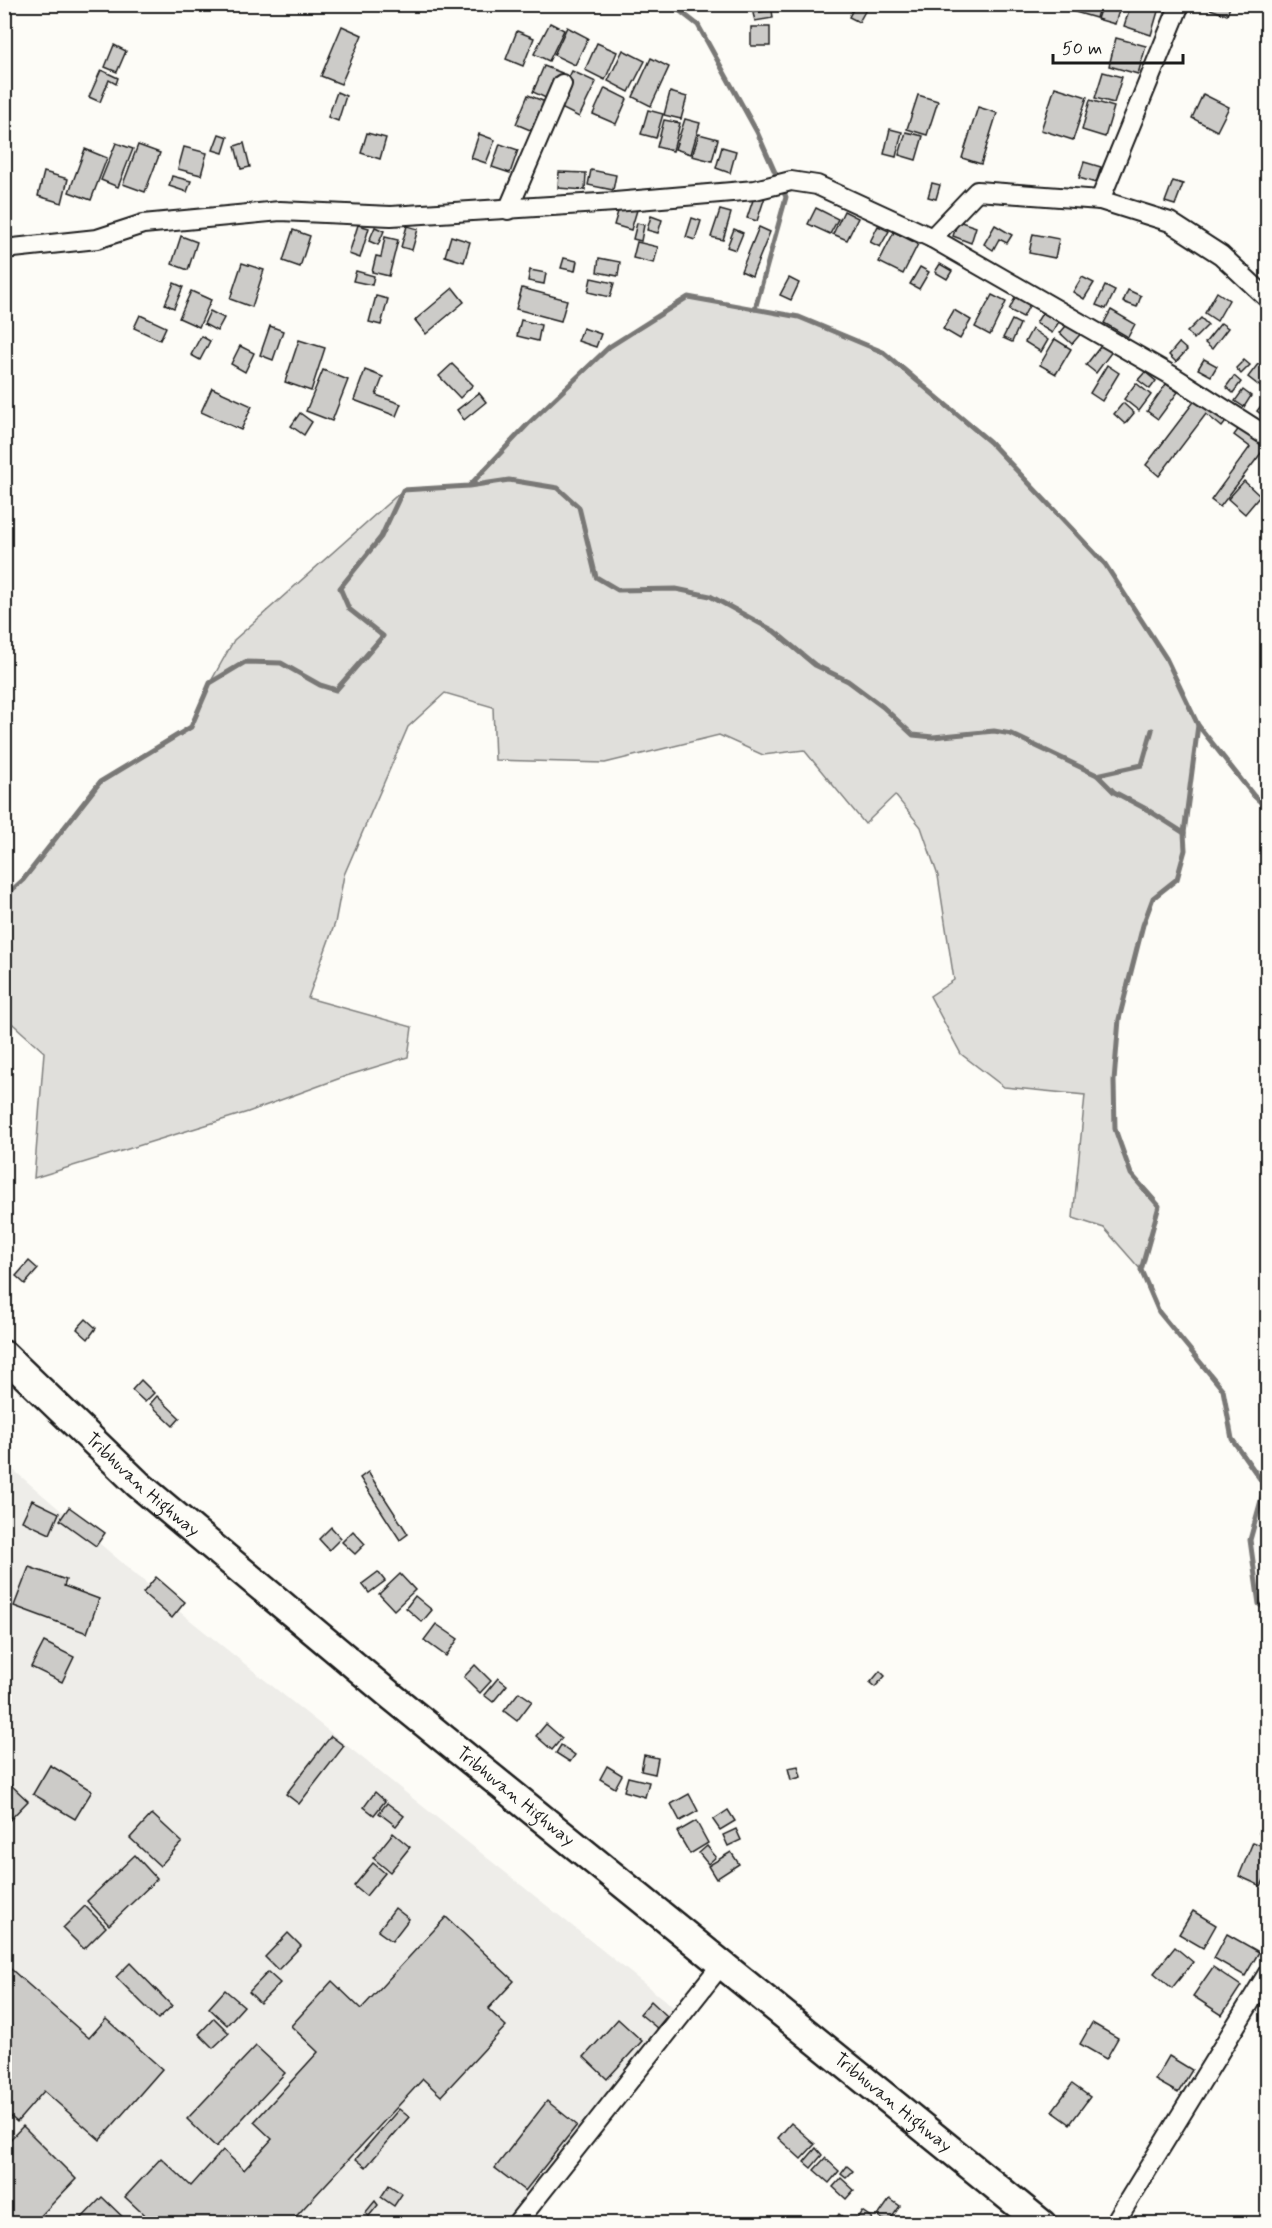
<svg xmlns="http://www.w3.org/2000/svg" width="1272" height="2228" font-family="Mynerve,sans-serif">
<rect width="100%" height="100%" fill="#fdfcf7"/>
<filter id="ink" filterUnits="userSpaceOnUse"><feTurbulence type="fractalNoise" baseFrequency=".0167" numOctaves="2"/><feDisplacementMap in="SourceGraphic" scale="12" xChannelSelector="R" yChannelSelector="G"/><feConvolveMatrix kernelMatrix="1 2 1 2 8 2 1 2 1" color-interpolation-filters="sRGB"/></filter>
<g filter="url(#ink)">
<!-- built -->
<path fill="#eeede9" d="M4,1462l176,150 502,402 -166,209h-511z"/>
<!-- green -->
<path fill="#e0dfdb" stroke="#7e7e7c" stroke-width="1.5" d="M688,297l111,20 84,35 107,90 115,122 61,94 32,67 -14,108 1,17 -8,29 -24,19 -10,27 -24,94 -5,62 1,48 16,45 28,32 -18,64 -37,-42 -31,-10 12,-123 -81,-8 -43,-33 -31,-58 24,-16 -16,-104 -17,-49 -26,-32 -30,29 -61,-74 -41,5 -44,-20 -114,28 -110,-3 -2,-53 -48,-14 -37,34 -64,148 -9,48 -27,75 104,29 -4,30 -62,19 -98,36 -214,66 10,-126 -39,-35v-120l18,-17 77,-98 91,-55 19,-44 24,-43 169,-150 66,-4 59,-62 81,-77z"/>
<g fill="none" stroke-linecap="round" stroke-linejoin="round">
<!-- stream -->
<g stroke="#797876" stroke-width="5">
<path d="M671,4l27,21 59,107 29,65 -31,112"/>
<path d="M470,485l58,-61 81,-77 79,-50 111,20 84,35 107,90 115,122 61,94 32,67 56,71 14,13"/>
<path d="M1198,725l-14,108 1,17 -8,29 -24,19 -10,27 -24,94 -5,62 1,48 16,45 28,32 -18,64 18,42 64,78 9,49 33,47 -15,54 9,64 9,7"/>
<path d="M1097,775l17,17 34,18 36,23"/>
<path d="M4,897l19,-17 77,-98 91,-55 19,-44 35,-21 36,1 39,22 16,5 47,-54 -34,-27 -9,-21 41,-51 22,-47 66,-4 40,-6 49,8 21,19 17,70 22,13 58,-1 34,7 64,35 41,34 33,16 35,26 30,28 20,2 61,-6 17,3 86,41 45,-10 10,-35"/>
</g>
</g>
<!-- building -->
<g fill="#cccbc8" stroke="#1c1c1c" stroke-width="1.5">
<path d="M856,4h13l-10,18 -10,-5z"/>
<path d="M1069,4h31l-4,14 -28,-8z"/>
<path d="M1102,4h19l-6,20 -18,-5z"/>
<path d="M1131,4h19l9,4 -8,27 -27,-9z"/>
<path d="M1196,4h35l-4,11z"/>
<path d="M772,10l1,8 -18,3 -2,-8z"/>
<path d="M550,23l14,7 -15,31 -15,-7z"/>
<path d="M342,26l20,9 -21,49 -20,-8z"/>
<path d="M567,27l21,11 -13,27 -21,-10z"/>
<rect x="751" y="27" width="19" height="19"/>
<path d="M517,31l17,7 -11,28 -17,-7z"/>
<path d="M1116,38l30,8 -8,28 -29,-8z"/>
<path d="M597,43l20,9 -12,28 -20,-10z"/>
<path d="M114,45l12,6 -9,21 -12,-5z"/>
<path d="M623,50l22,11 -16,31 -21,-11z"/>
<path d="M651,58l18,9 -18,39 -18,-9z"/>
<path d="M544,66l18,7 -12,27 -17,-8z"/>
<path d="M101,70l17,8 -2,6 -7,-4 -9,22 -11,-5z"/>
<path d="M572,71l24,11 -17,35 -24,-12z"/>
<path d="M1103,72l19,5 -8,26 -19,-5z"/>
<path d="M1055,87l32,10 -14,43 -32,-10z"/>
<path d="M605,88l22,11 -11,25 -23,-10z"/>
<path d="M337,92l9,4 -8,25 -10,-4z"/>
<path d="M670,92l17,5 -6,22 -17,-4z"/>
<path d="M1203,94l26,13 -12,24 -25,-13z"/>
<path d="M528,95l20,8 -13,29 -19,-8z"/>
<path d="M918,95l20,6 -11,34 -20,-6z"/>
<path d="M1090,100l24,7 -9,30 -23,-7z"/>
<path d="M978,107l19,6 -16,51 -19,-6z"/>
<path d="M648,110l15,4 -7,24 -15,-4z"/>
<path d="M685,119l15,4 -9,31 -16,-5z"/>
<path d="M664,120l16,3 -7,28 -16,-4z"/>
<path d="M890,129l12,3 -6,25 -12,-3z"/>
<path d="M906,132l17,4 -7,24 -17,-5z"/>
<path d="M367,133l19,5 -6,21 -19,-6z"/>
<path d="M219,134l9,3 -5,16 -10,-3z"/>
<path d="M479,134l16,6 -9,23 -15,-5z"/>
<path d="M699,134l19,5 -6,22 -20,-5z"/>
<path d="M116,143l17,6 -15,38 -17,-7z"/>
<path d="M244,143l6,24 -9,2 -6,-23z"/>
<path d="M500,144l18,6 -8,23 -18,-6z"/>
<path d="M138,145l22,8 -15,39 -22,-8z"/>
<path d="M184,147l23,6 -6,22 -23,-6z"/>
<path d="M722,147l14,4 -6,22 -14,-5z"/>
<path d="M85,149l22,9 -16,42 -22,-8z"/>
<path d="M1084,162l17,5 -5,16 -17,-5z"/>
<path d="M591,170l25,5 -3,15 -25,-5z"/>
<path d="M44,172l24,7 -6,24 -24,-7z"/>
<path d="M559,172l27,1 -1,17 -27,-2z"/>
<path d="M172,176l19,5 -4,11 -18,-6z"/>
<path d="M1173,181l10,3 -8,21 -10,-3z"/>
<path d="M932,183l8,2 -4,14 -8,-2z"/>
<path d="M755,194l10,3 -8,24 -10,-3z"/>
<path d="M620,205l17,5 -6,20 -17,-5z"/>
<path d="M816,208l22,11 -8,15 -22,-10z"/>
<path d="M720,210l11,3 -8,27 -12,-3z"/>
<path d="M844,211l14,7 -11,22 -14,-6z"/>
<path d="M651,216l11,4 -4,13 -11,-3z"/>
<path d="M692,218l9,3 -6,19 -9,-3z"/>
<path d="M958,221l18,6 -5,16 -18,-7z"/>
<path d="M637,223l7,2 -3,16 -8,-2z"/>
<path d="M358,225l11,3 -9,30 -11,-4z"/>
<path d="M995,225l17,10 -5,8 -8,-4 -6,11 -9,-6z"/>
<path d="M407,226l11,3 -6,21 -11,-3z"/>
<path d="M878,226l11,5 -9,16 -10,-5z"/>
<path d="M375,227l9,4 -6,14 -9,-4z"/>
<path d="M759,227l11,5 -18,44 -11,-5z"/>
<path d="M734,229l9,4 -7,17 -9,-3z"/>
<path d="M293,230l17,6 -10,31 -17,-6z"/>
<path d="M894,232l24,12 -15,30 -24,-12z"/>
<path d="M1033,234l26,5 -4,19 -26,-5z"/>
<path d="M181,236l16,6 -9,28 -16,-6z"/>
<path d="M451,236l19,6 -6,20 -19,-6z"/>
<path d="M385,237l13,3 -9,36 -17,-4 4,-16 5,1z"/>
<path d="M637,242l21,5 -4,16 -21,-5z"/>
<path d="M564,258l13,3 -2,10 -14,-3z"/>
<path d="M599,258l21,4 -2,14 -21,-4z"/>
<path d="M242,263l22,7 -12,37 -22,-8z"/>
<path d="M940,264l12,7 -5,8 -12,-7z"/>
<path d="M920,267l9,5 -10,17 -9,-5z"/>
<path d="M530,270l16,3 -2,11 -16,-3z"/>
<path d="M356,271l18,5 -2,9 -19,-4z"/>
<path d="M1082,277l12,6 -10,16 -11,-7z"/>
<path d="M591,278l23,5 -4,14 -22,-5z"/>
<path d="M789,278l10,5 -8,17 -11,-5z"/>
<path d="M174,283l9,4 -9,21 -9,-4z"/>
<path d="M1105,286l10,5 -9,18 -10,-4z"/>
<path d="M453,288l11,14 -38,32 -11,-14z"/>
<path d="M522,288l45,12 -6,21 -45,-12z"/>
<path d="M1128,290l13,6 -4,11 -14,-5z"/>
<path d="M191,291l20,9 -12,27 -20,-9z"/>
<path d="M1217,292l12,8 -12,21 -12,-8z"/>
<path d="M1017,294l14,8 -8,15 -14,-7z"/>
<path d="M992,295l14,7 -16,33 -15,-8z"/>
<path d="M376,296l12,3 -7,26 -12,-3z"/>
<path d="M954,310l17,10 -11,19 -17,-10z"/>
<path d="M1044,310l16,10 -8,13 -16,-10z"/>
<path d="M1111,310l24,14 -7,13 -24,-14z"/>
<path d="M210,311l14,7 -7,13 -13,-7z"/>
<path d="M140,315l26,12 -6,13 -26,-12z"/>
<path d="M1201,318l7,7 -14,14 -7,-7z"/>
<path d="M521,320l20,5 -3,16 -21,-5z"/>
<path d="M1012,320l8,4 -8,18 -9,-4z"/>
<path d="M1071,320l12,11 -11,13 -12,-11z"/>
<path d="M1221,323l7,5 -16,21 -7,-6z"/>
<path d="M270,326l13,5 -10,29 -13,-5z"/>
<path d="M583,328l18,6 -5,13 -18,-6z"/>
<path d="M1032,329l16,11 -7,12 -16,-10z"/>
<path d="M201,336l9,5 -10,19 -9,-5z"/>
<path d="M1055,339l16,10 -15,25 -16,-9z"/>
<path d="M299,340l26,8 -14,43 -26,-9z"/>
<path d="M1103,343l10,7 -17,23 -10,-8z"/>
<path d="M1179,343l8,7 -11,12 -7,-7z"/>
<path d="M240,346l14,7 -9,19 -14,-8z"/>
<path d="M1204,359l13,7 -6,10 -13,-7z"/>
<path d="M1244,360l6,5 -9,9 -5,-6z"/>
<path d="M452,364l21,21 -13,13 -21,-22z"/>
<path d="M1258,364l10,7v10l-6,7 -14,-11z"/>
<path d="M1107,365l12,8 -17,28 -12,-8z"/>
<path d="M323,370l25,10 -16,41 -26,-10z"/>
<path d="M365,370l18,7 -7,18 25,9 -5,12 -42,-16z"/>
<path d="M1145,372l11,9 -6,8 -12,-9z"/>
<path d="M1234,376l7,6 -8,11 -7,-6z"/>
<path d="M1136,383l15,12 -12,16 -15,-12z"/>
<path d="M1166,384l12,8 -20,27 -11,-8z"/>
<path d="M212,388l40,18 -11,24 -40,-18z"/>
<path d="M1243,390l8,6 -7,11 -9,-6z"/>
<path d="M479,393l7,9 -22,18 -7,-10z"/>
<path d="M1199,395l30,23 -7,9 -16,-13 -47,62 -13,-11z"/>
<path d="M1123,403l11,10 -9,11 -11,-10z"/>
<path d="M1263,403l5,3v13l-11,-8z"/>
<path d="M300,413l12,9 -8,13 -13,-9z"/>
<path d="M1243,423l25,21 -48,63 -9,-7 39,-53 -16,-12z"/>
<path d="M1244,481l16,15 -15,18 -17,-15z"/>
<path d="M29,1261l9,8 -13,15 -9,-8z"/>
<path d="M86,1319l10,9 -8,11 -11,-10z"/>
<path d="M141,1380l13,13 -9,9 -13,-12z"/>
<path d="M157,1396l23,22 -7,8 -23,-22z"/>
<path d="M368,1472l40,62 -8,6 -40,-62z"/>
<path d="M32,1500l27,13 -9,21 -28,-13z"/>
<path d="M69,1507l36,26 -9,13 -36,-26z"/>
<path d="M331,1527l10,11 -12,12 -10,-11z"/>
<path d="M353,1531l12,13 -10,10 -13,-12z"/>
<path d="M29,1567l37,13 -2,6 35,13 -12,34 -73,-27z"/>
<path d="M378,1572l7,9 -16,12 -7,-9z"/>
<path d="M400,1574l15,16 -21,20 -15,-16z"/>
<path d="M156,1577l29,25 -13,16 -29,-25z"/>
<path d="M415,1596l17,14 -10,12 -16,-14z"/>
<path d="M436,1624l22,15 -12,17 -22,-16z"/>
<path d="M44,1642l30,15 -12,25 -31,-15z"/>
<path d="M475,1665l16,16 -11,12 -16,-16z"/>
<path d="M880,1671l5,5 -10,11 -5,-4z"/>
<path d="M498,1678l9,7 -14,17 -9,-7z"/>
<path d="M519,1692l13,9 -15,20 -13,-10z"/>
<path d="M546,1724l16,14 -10,12 -16,-14z"/>
<path d="M331,1736l13,10 -45,58 -13,-10z"/>
<path d="M561,1745l14,10 -5,7 -14,-9z"/>
<path d="M644,1755l14,3 -3,16 -14,-3z"/>
<path d="M50,1765l42,26 -17,28 -42,-25z"/>
<path d="M607,1766l15,9 -7,13 -15,-9z"/>
<path d="M798,1766l3,11 -10,3 -3,-12z"/>
<path d="M628,1777l21,5 -4,15 -21,-6z"/>
<path d="M11,1785l17,16 -24,25v-34z"/>
<path d="M375,1792l10,9 -11,14 -10,-8z"/>
<path d="M689,1794l9,17 -18,10 -9,-17z"/>
<path d="M387,1803l17,13 -8,10 -17,-13z"/>
<path d="M728,1810l7,11 -15,9 -7,-10z"/>
<path d="M152,1814l30,28 -22,24 -30,-28z"/>
<path d="M1268,1815v23l-9,-5z"/>
<path d="M696,1821l12,22 -18,11 -13,-22z"/>
<path d="M736,1829l5,11 -13,6 -5,-11z"/>
<path d="M393,1833l17,14 -20,25 -17,-14z"/>
<path d="M1253,1842l15,6v24l-7,14 -22,-10z"/>
<path d="M707,1846l9,11 -8,7 -9,-11z"/>
<path d="M731,1852l8,12 -23,15 -8,-13z"/>
<path d="M135,1855l22,24 -48,46 -22,-24z"/>
<path d="M373,1863l12,10 -19,23 -12,-10z"/>
<path d="M85,1906l21,21 -22,22 -21,-21z"/>
<path d="M395,1908l14,11 -17,22 -14,-10z"/>
<path d="M1193,1911l23,14 -13,23 -24,-14z"/>
<path d="M446,1917l68,64 -26,28 18,17 -65,70 -18,-17 -134,145h-135l-29,-27 36,-39 30,28 32,-36 21,20 28,-31 -18,-17 64,-70 -27,-26 41,-45 29,28z"/>
<path d="M288,1933l13,13 -23,24 -13,-13z"/>
<path d="M1227,1934l32,18 -14,24 -31,-18z"/>
<path d="M1175,1947l18,15 -21,26 -18,-15z"/>
<path d="M4,1963l85,75 17,-19 56,50 -62,71 -56,-49 -27,31 -13,-11z"/>
<path d="M130,1963l42,43 -14,13 -42,-42z"/>
<path d="M1213,1967l28,19 -19,29 -29,-19z"/>
<path d="M268,1972l12,11 -20,20 -11,-11z"/>
<path d="M225,1990l19,16 -17,19 -18,-17z"/>
<path d="M651,2001l16,15 -10,12 -17,-14z"/>
<path d="M214,2018l15,15 -16,15 -14,-14z"/>
<path d="M618,2019l24,22 -35,38 -23,-22z"/>
<path d="M1092,2023l26,15 -12,21 -26,-15z"/>
<path d="M256,2046l29,27 -69,74 -29,-28z"/>
<path d="M1169,2056l23,14 -14,23 -23,-13z"/>
<path d="M1072,2084l18,13 -20,27 -18,-13z"/>
<path d="M547,2101l30,24 -52,66 -30,-23z"/>
<path d="M399,2109l10,8 -43,50 -10,-8z"/>
<path d="M791,2123l24,21 -14,15 -23,-21z"/>
<path d="M23,2126l53,53 -43,45h-29v-78z"/>
<path d="M816,2148l6,7 -11,13 -7,-6z"/>
<path d="M825,2158l14,13 -10,12 -15,-13z"/>
<path d="M847,2166l6,5 -7,7 -5,-4z"/>
<path d="M841,2178l13,12 -8,9 -13,-12z"/>
<path d="M389,2185l13,9 -8,12 -13,-9z"/>
<path d="M102,2197l28,27h-54z"/>
<path d="M890,2199l10,7 -12,17 -10,-7z"/>
<path d="M375,2201l3,4 -9,11 -4,-3z"/>
<path d="M862,2211l10,7 -4,6h-15z"/>
<path d="M839,2214l5,4 -4,6h-8z"/>
</g>
<g fill="none" stroke-linecap="round" stroke-linejoin="round">
<defs>
<g id="minor">
<path d="M1100,200l80,-196"/>
<path d="M508,210l54,-126"/>
<path d="M932,238l239,137 97,62"/>
<path d="M4,249l93,-10 46,-15 137,-13 111,5 224,-14 140,-12 36,-9 26,4 115,53 45,-47 123,9 70,22 51,33 47,44"/>
<path d="M516,2224l205,-259"/>
<path d="M1114,2224l154,-251"/>
</g>
<g id="highway">
<path id="s1" d="M4,1355l134,129 252,211 652,529"/>
</g>
</defs>
<!-- minor casing -->
<use href="#minor" stroke="#1c1c1c" stroke-width="22"/>
<!-- highway casing -->
<use href="#highway" stroke="#1c1c1c" stroke-width="32"/>
<!-- minor -->
<use href="#minor" stroke="#fdfcf7" stroke-width="18"/>
<!-- highway -->
<use href="#highway" stroke="#fdfcf7" stroke-width="27"/>
</g>
</g>
<g text-anchor="middle" dominant-baseline="central" stroke-width="5" stroke-linejoin="round" paint-order="stroke">
<!-- street labels -->
<g font-size="18" fill="#1c1c1c" stroke="#fdfcf7">
<text stroke="none"><textPath href="#s1" startOffset="190">Tribhuvan Highway</textPath></text>
<text stroke="none"><textPath href="#s1" startOffset="676">Tribhuvan Highway</textPath></text>
<text stroke="none"><textPath href="#s1" startOffset="1162">Tribhuvan Highway</textPath></text>
</g>
</g>
<!-- margin -->
<rect width="1272" height="2228" fill="none" stroke="#fdfcf7" stroke-width="24"/>
<rect x="12" y="12" width="1248" height="2204" fill="none" stroke="#1c1c1c" stroke-width="2" filter="url(#ink)"/>
<!-- scale -->
<path d="M1053 54v9h130v-9" fill="none" stroke="#1c1c1c" stroke-width="3"/>
<text x="1062" y="54" font-size="18" fill="#1c1c1c" stroke="#fdfcf7" stroke-width="4.5" paint-order="stroke">50 m</text>
</svg>
